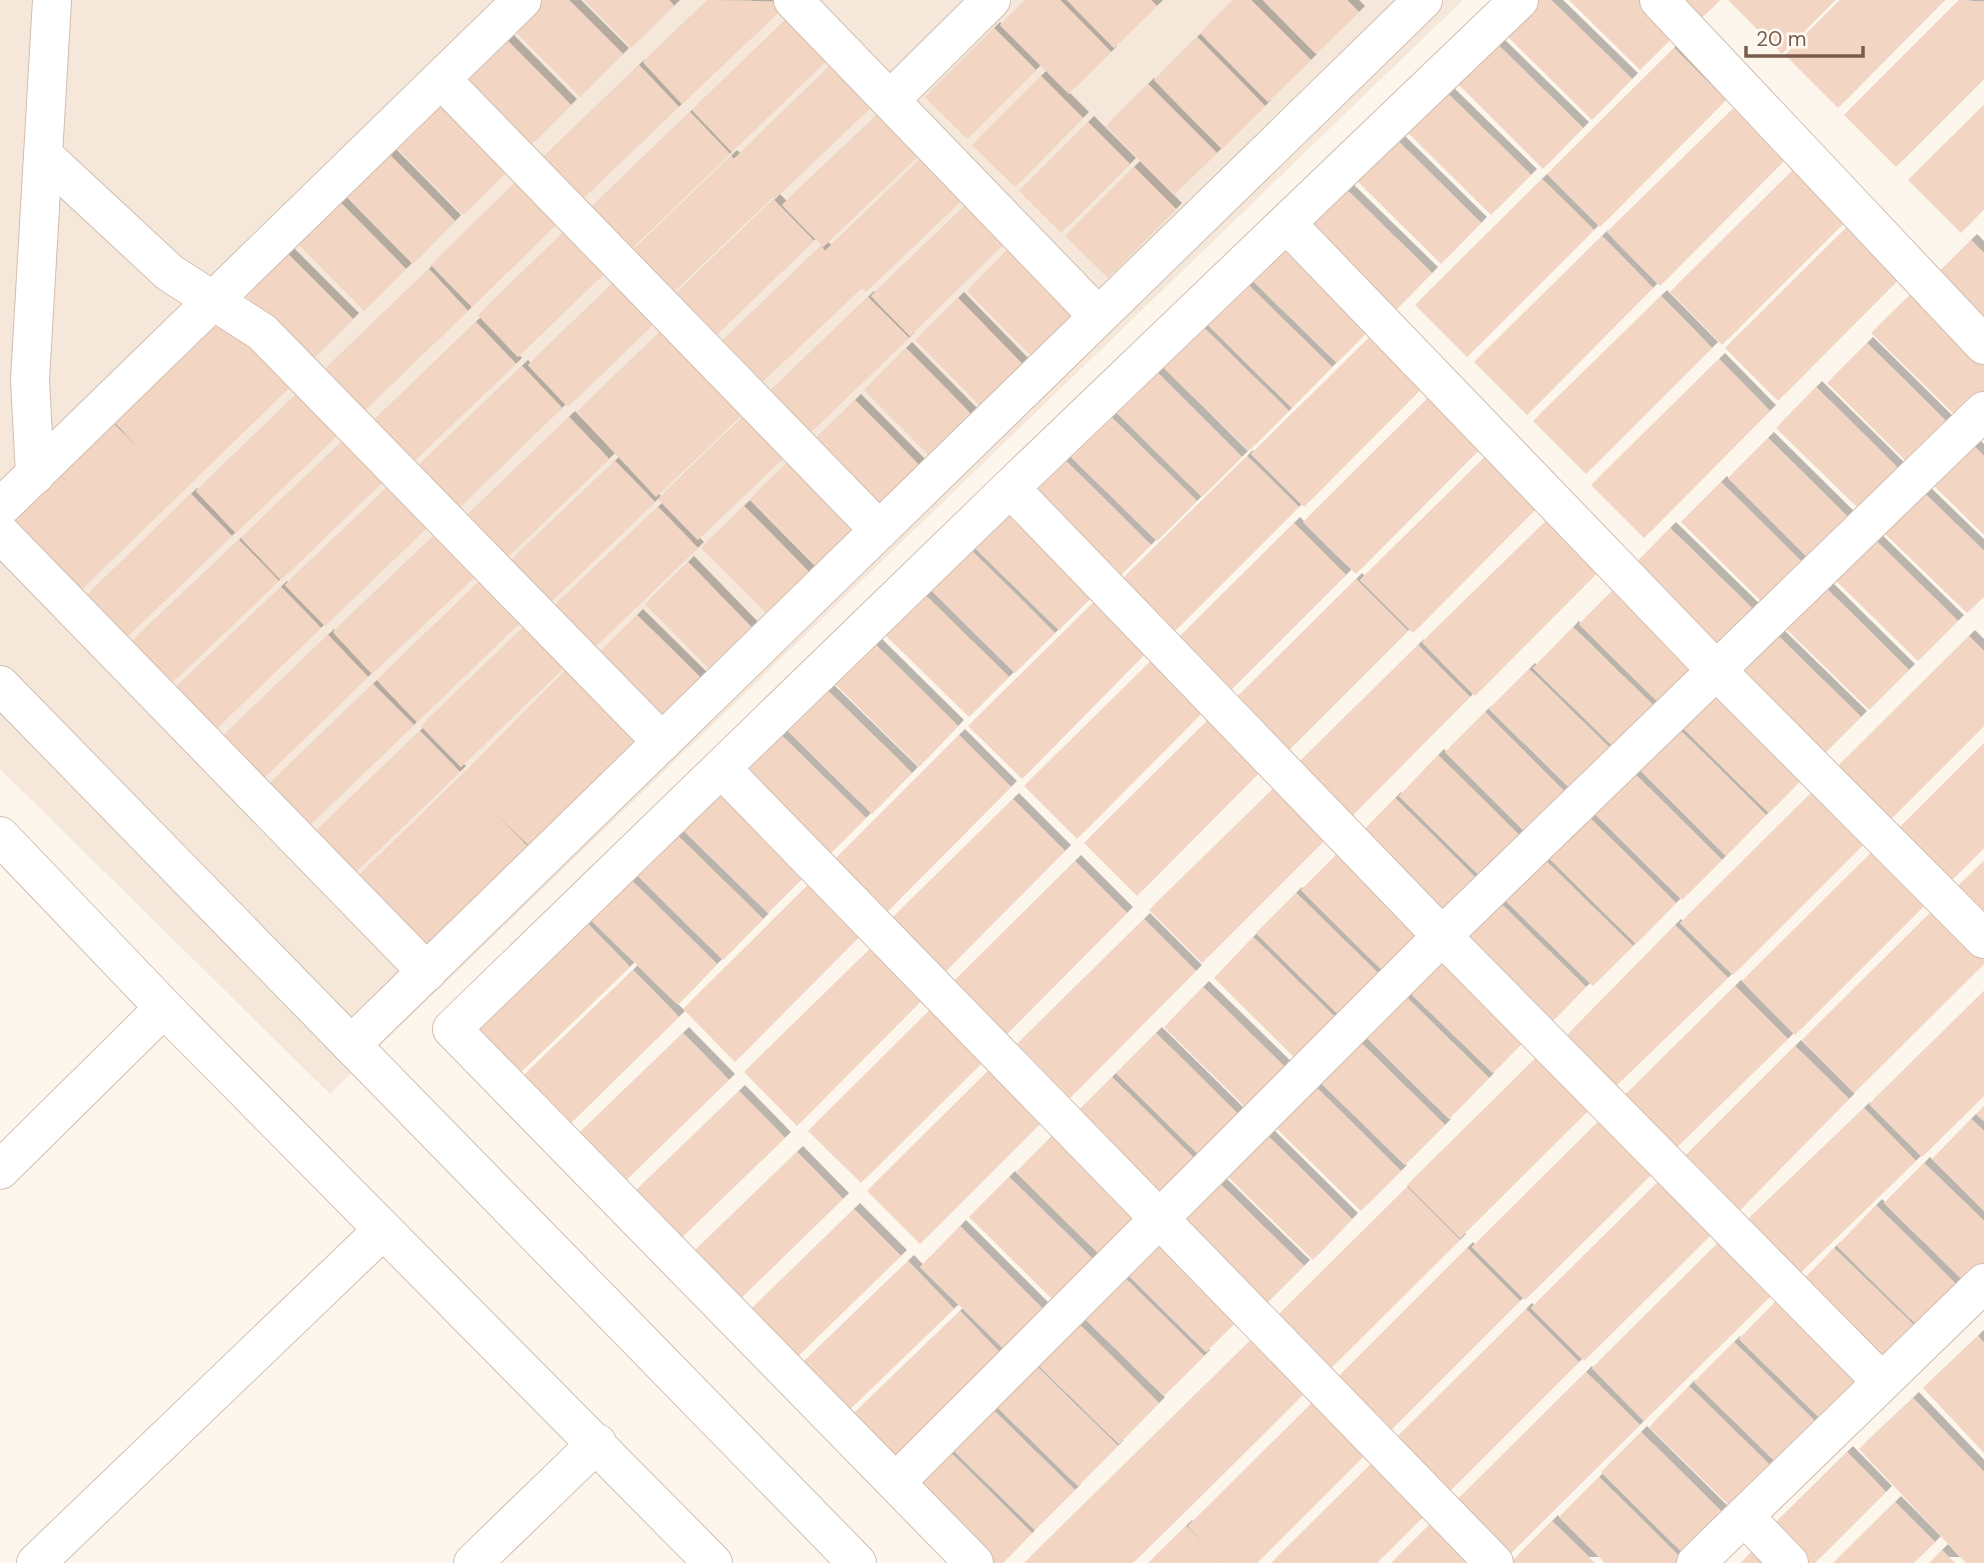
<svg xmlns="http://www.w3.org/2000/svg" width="1984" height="1563" font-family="'DM Sans',sans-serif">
<defs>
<filter id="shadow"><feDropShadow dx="6" dy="-6" stdDeviation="0" flood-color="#0004"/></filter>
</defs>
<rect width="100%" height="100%" fill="#fdf6ec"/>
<!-- residential -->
<path fill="#f5e8da" d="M0,0h1463l-1133,1094 -330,-325z"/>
<!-- building -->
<g fill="#f3d5c3" filter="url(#shadow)">
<path d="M540,0h29l54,54 -43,43 -68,-69z"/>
<path d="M584,0h85l5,6 -43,42z"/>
<path d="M708,0l82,2 -108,102 -39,-42z"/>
<path d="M1025,0h35l51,52 -42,42 -69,-69z"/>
<path d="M1067,0h84l6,6 -43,42z"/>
<path d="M1233,0h18l60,60 -43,42 -68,-69z"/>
<path d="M1263,0h84l12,12 -43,42z"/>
<path d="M1537,0h14l81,79 -40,41 -88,-87z"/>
<path d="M1569,0h81l30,30 -40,40z"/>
<path d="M1681,0h39l-19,19z"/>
<path d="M1728,0h107l-53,54z"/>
<path d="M1840,0h105l-107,108 -53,-53z"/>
<path d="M1959,0l25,2v77l-88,88 -52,-52z"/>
<path d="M799,7l40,42 -107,103 -40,-42z"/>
<path d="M994,28l42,42 -69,69 -42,-42z"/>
<path d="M503,36l68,69 -42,42 -69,-69z"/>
<path d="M1197,37l68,69 -43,43 -68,-69z"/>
<path d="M1495,42l88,86 -40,41 -87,-87z"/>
<path d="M1674,48l52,52 -126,127 -53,-53z"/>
<path d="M841,55l41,42 -108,103 40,41 -107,103 -40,-42 107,-103 -8,-8 6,7 -108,103 -40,-42 107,-103 3,3z"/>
<path d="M639,65l40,42 -107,102 -40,-41z"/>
<path d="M1041,76l42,42 -68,69 -43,-42z"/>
<path d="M1148,84l69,69 -43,42 -68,-69z"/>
<path d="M1443,89l88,86 -40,40 -87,-86z"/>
<path d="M890,103l40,42 -107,102 -41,-42z"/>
<path d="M437,104l69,69 -43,42 -68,-69z"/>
<path d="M1984,105v104l-23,24 -53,-53z"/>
<path d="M1735,107l51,52 -126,127 -53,-54z"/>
<path d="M690,112l40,42 -107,103 -40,-42z"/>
<path d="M1088,122l42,42 -69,69 -42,-42z"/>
<path d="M1394,137l87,86 -40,41 -87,-86z"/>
<path d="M933,147l40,43 -107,102 -4,-4 -108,102 -40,-41 107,-103 4,5z"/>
<path d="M387,152l68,69 -42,43 -68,-69z"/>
<path d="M1797,166l52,52 -127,127 -52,-53z"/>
<path d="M1134,167l42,42 -68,69 -43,-42z"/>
<path d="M1542,179l52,51 -127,127 -52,-52z"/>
<path d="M518,180l41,42 -87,85 -41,-42z"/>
<path d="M1344,187l88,86 -40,41 -88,-87z"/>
<path d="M338,200l68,69 -42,42 -68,-69z"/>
<path d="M969,202l38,39 -97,95 -39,-40z"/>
<path d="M1852,222l52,52 -126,127 -53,-53z"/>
<path d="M565,231l41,41 -88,85 -40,-42z"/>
<path d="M1602,236l51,52 -126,127 -53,-53z"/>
<path d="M1289,237l87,86 -39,40 -88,-86z"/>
<path d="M1971,240l13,13v79l-53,-52z"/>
<path d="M1009,248l69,69 -43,43 -68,-69z"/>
<path d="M284,250l69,69 -42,42 -69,-69z"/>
<path d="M429,269l39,42 -106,102 -40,-41z"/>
<path d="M615,281l40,42 -87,84 -40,-42z"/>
<path d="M1244,281l88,86 -40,41 -88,-87z"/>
<path d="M1912,293l72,71v31l-24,25 -89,-87z"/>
<path d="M1661,296l51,52 -126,126 -53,-53z"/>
<path d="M868,297l41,41 -103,99 -40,-42z"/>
<path d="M958,298l68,70 -43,41 -68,-69z"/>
<path d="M219,314l71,73 -215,209 -71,-71 53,-53 19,19 -17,-18 52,-52 32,32 -31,-34z"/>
<path d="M476,322l40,42 -107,102 -40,-41z"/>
<path d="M1201,325l88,86 -40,40 -88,-86z"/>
<path d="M664,328l80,85 -88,84 -79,-85z"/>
<path d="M1379,328l51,52 -126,127 -53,-53z"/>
<path d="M1867,343l87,86 -40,40 -87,-86z"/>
<path d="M906,348l68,69 -42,42 -68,-69z"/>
<path d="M1719,359l51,52 -126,127 -53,-53z"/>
<path d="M522,366l40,42 -106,103 -41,-42z"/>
<path d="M1155,370l87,87 -40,40 -87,-86z"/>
<path d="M1816,387l88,87 -40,40 -88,-86z"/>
<path d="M303,388l40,42 -107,103 -40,-42z"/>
<path d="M1431,395l51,52 -126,127 -53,-52z"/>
<path d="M855,400l68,69 -42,42 -69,-69z"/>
<path d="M745,415l41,41 -88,84 -40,-41z"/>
<path d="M1109,415l88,86 -40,40 -88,-86z"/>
<path d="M569,417l40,42 -106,103 -41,-42z"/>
<path d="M349,435l39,42 -107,103 -40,-42z"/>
<path d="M1768,438l87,86 -40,41 -87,-87z"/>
<path d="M1969,441l15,15v79l-55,-54z"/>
<path d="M1488,454l51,52 -126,127 -53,-53z"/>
<path d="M1247,456l52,51 -127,127 -52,-53z"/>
<path d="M793,457l68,69 -43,42 -68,-69z"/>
<path d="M1063,458l88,87 -40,40 -88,-86z"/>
<path d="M615,461l40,41 -107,103 -40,-42z"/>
<path d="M393,482l39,41 -107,103 -40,-41z"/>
<path d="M1721,482l87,86 -40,40 -87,-86z"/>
<path d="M1919,488l65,63v46l-17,16 -88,-85z"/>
<path d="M191,494l41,42 -107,103 -40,-42z"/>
<path d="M1011,504l88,86 -40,40 -88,-86z"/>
<path d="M744,506l68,69 -42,42 -69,-69z"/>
<path d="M658,507l40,41 -107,103 -40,-42z"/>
<path d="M1550,517l51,52 -126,127 -53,-54z"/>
<path d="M1294,523l52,52 -126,126 -53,-52z"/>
<path d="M1670,528l88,86 -40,40 -87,-86z"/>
<path d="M440,530l40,42 -108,102 -39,-42z"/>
<path d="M1870,535l88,86 -40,40 -88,-86z"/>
<path d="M239,540l40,41 -108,103 -40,-42z"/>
<path d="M968,547l87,86 -40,40 -87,-86z"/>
<path d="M688,562l68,70 -43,41 -68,-69z"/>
<path d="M484,577l40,42 -107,103 -40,-42z"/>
<path d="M1356,579l52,52 -126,126 -53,-52z"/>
<path d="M1821,583l88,87 -40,40 -88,-86z"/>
<path d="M1619,584l87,86 -40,40 -87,-86z"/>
<path d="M281,587l40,41 -107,103 -40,-42z"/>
<path d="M921,591l88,86 -40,40 -88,-86z"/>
<path d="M1096,600l51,52 -125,127 -54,-53z"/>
<path d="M637,615l69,68 -42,43 -69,-69z"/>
<path d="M528,623l39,42 -106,102 -40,-41z"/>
<path d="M1573,627l88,86 -40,41 -88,-86z"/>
<path d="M1773,631l88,86 -40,40 -88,-86z"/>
<path d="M328,635l40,42 -106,103 -41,-42z"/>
<path d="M1969,636l15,15v75l-97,97 -53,-53z"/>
<path d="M871,640l87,86 -39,41 -88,-87z"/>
<path d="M1418,645l52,52 -126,127 -53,-54z"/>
<path d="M1152,660l51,52 -126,127 -53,-53z"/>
<path d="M1529,669l88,86 -40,40 -88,-86z"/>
<path d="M566,670l74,73 -106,107 -42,-40 42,43 -105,101 -73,-76 104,-101z"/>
<path d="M373,684l41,41 -107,103 -40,-42z"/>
<path d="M1721,686l88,86 -40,41 -87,-86z"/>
<path d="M824,687l88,86 -40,41 -88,-87z"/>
<path d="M1485,712l87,87 -40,40 -87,-87z"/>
<path d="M1211,717l52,52 -126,127 -53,-53z"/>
<path d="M1679,729l87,86 -40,41 -87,-87z"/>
<path d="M420,731l40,41 -107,103 -40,-41z"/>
<path d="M778,732l88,86 -40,40 -88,-86z"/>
<path d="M959,735l52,52 -127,128 -52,-53z"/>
<path d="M1984,743v105l-36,36 -52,-53z"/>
<path d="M1438,755l88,87 -40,40 -87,-86z"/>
<path d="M1635,774l87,86 -40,40 -87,-86z"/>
<path d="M1277,785l51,52 -126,126 -53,-53z"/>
<path d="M721,786l87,87 -40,40 -88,-86z"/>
<path d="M1815,789l52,52 -134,134 -53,-52z"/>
<path d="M1395,798l88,87 -40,40 -88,-86z"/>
<path d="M1013,799l52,52 -126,127 -54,-53z"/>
<path d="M1589,817l87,86 -40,41 -87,-86z"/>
<path d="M675,833l88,86 -40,41 -88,-87z"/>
<path d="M1877,847l53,53 -135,135 -53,-54z"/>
<path d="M1341,850l87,86 -39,41 -88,-87z"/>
<path d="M1545,860l88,86 -40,40 -88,-86z"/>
<path d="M1075,861l52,52 -126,127 -53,-53z"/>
<path d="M1984,861v59l-30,-30z"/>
<path d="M629,878l88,86 -39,41 -88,-86z"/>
<path d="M810,883l51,52 -126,127 -52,-53z"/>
<path d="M1296,893l88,86 -40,41 -88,-87z"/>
<path d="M1498,901l88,86 -40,41 -88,-87z"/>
<path d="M1937,906l47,47v11l-130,129 -52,-53z"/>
<path d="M583,919l47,48 -112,108 -46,-47z"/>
<path d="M1144,919l52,52 -126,127 -53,-54z"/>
<path d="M1675,925l53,53 -112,108 -49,-51z"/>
<path d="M1253,937l88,86 -40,41 -87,-86z"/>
<path d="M872,947l51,52 -126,127 -53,-54z"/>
<path d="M1444,947l88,86 -39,40 -89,-86z"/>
<path d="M633,970l46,47 -111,109 -47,-48z"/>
<path d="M1735,986l53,53 -117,114 -51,-53z"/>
<path d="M1203,987l88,86 -39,41 -88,-87z"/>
<path d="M1984,991v105l-62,61 -53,-53z"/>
<path d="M1401,992l88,86 -40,41 -88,-87z"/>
<path d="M936,1004l52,53 -127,126 -53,-52z"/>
<path d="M683,1033l46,47 -112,109 -46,-48z"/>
<path d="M1156,1033l87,86 -40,40 -87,-86z"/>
<path d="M1357,1039l88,86 -40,40 -88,-86z"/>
<path d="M1795,1046l54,53 -117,119 -55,-54z"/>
<path d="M1543,1051l52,53 -135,134 -53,-53z"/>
<path d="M994,1065l52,53 -126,126 -53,-53z"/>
<path d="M1112,1077l87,86 -39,41 -88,-87z"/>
<path d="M1313,1084l88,87 -40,40 -88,-86z"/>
<path d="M739,1091l46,47 -112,108 -46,-47z"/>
<path d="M1984,1106v15l-8,-7z"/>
<path d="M1864,1108l52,53 -122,118 -53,-53z"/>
<path d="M1607,1113l53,53 -135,134 -53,-53z"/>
<path d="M1971,1119l13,12v80l-52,-52z"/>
<path d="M1056,1132l87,86 -40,40 -87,-86z"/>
<path d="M1265,1133l87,86 -39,41 -88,-86z"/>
<path d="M797,1152l46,47 -111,108 -47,-47z"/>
<path d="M1924,1163l60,58v55l-12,13 -88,-86z"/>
<path d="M1666,1174l53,53 -135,134 -53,-53z"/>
<path d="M1009,1177l88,86 -40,41 -88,-87z"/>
<path d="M1216,1180l88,86 -40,40 -88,-86z"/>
<path d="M1407,1187l53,53 -135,134 -53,-53z"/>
<path d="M1876,1205l88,87 -40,40 -87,-86z"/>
<path d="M854,1209l47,47 -112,109 -46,-48z"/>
<path d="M1159,1225l87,87 -40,40 -87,-86z"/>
<path d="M960,1226l87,87 -39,40 -88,-86z"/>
<path d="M1727,1234l53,53 -136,134 -52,-53z"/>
<path d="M1467,1248l53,53 -134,134 -53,-53z"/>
<path d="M1834,1248l89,86 -41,40 -87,-86z"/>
<path d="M908,1261l46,48 -112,108 -46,-48z"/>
<path d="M1116,1269l88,87 -40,40 -88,-86z"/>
<path d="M1779,1298l88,87 -40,40 -88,-86z"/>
<path d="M1526,1309l53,53 -135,135 -53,-54z"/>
<path d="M960,1311l46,48 -111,108 -47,-48z"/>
<path d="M1072,1317l87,86 -40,41 -88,-86z"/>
<path d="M1261,1330l53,54 -135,134 -46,45h-109z"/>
<path d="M1978,1336l6,7v110l-61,-65z"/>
<path d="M1734,1342l88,86 -40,40 -88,-86z"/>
<path d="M1030,1360l88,86 -40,40 -87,-85z"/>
<path d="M1586,1372l54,53 -135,134 -53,-54z"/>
<path d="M1689,1386l88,86 -40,41 -88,-86z"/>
<path d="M1323,1392l52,53 -118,118h-109l38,-37 35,35 -33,-35z"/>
<path d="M1913,1398l71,74v91h-18l-107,-114z"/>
<path d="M987,1404l88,86 -40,40 -88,-86z"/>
<path d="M1641,1432l87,86 -39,41 -88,-87z"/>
<path d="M945,1447l87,86 -29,30h-22l-77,-75z"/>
<path d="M1383,1452l52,53 -58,58h-106z"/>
<path d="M1847,1452l39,40 -71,71h-16l-32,-32z"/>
<path d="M1599,1477l87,86h-81l-46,-46z"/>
<path d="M1895,1502l40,40 -21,21h-81z"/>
<path d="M1438,1516l47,47h-94z"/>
<path d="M1552,1521l43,42h-81l-2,-2z"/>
<path d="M1942,1550l13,13h-26z"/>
<path d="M1753,1551l12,12h-25z"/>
</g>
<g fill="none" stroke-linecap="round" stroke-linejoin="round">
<defs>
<g id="minor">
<path d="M793,0l305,316"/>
<path d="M1659,0l325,345"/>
<path d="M441,79l438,451"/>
<path d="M890,100l101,-100"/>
<path d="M43,155l127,118 92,59 400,410"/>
<path d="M1287,224l430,447 267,268"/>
<path d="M35,475l-5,-95 22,-380"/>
<path d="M1010,488l432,448 439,445"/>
<path d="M0,508l522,-508"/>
<path d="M0,533l427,439"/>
<path d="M0,685l857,878"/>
<path d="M722,769l772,794"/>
<path d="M0,836l173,181 540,546"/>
<path d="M351,1045l1072,-1045"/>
<path d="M0,1170l164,-162"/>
<path d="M896,1482l546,-546 542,-525"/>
<path d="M1744,1516l45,47"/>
<path d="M36,1563l347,-333"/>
<path d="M473,1563l124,-120"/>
<path d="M974,1563l-522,-534 558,-541 509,-488"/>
<path d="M1696,1563l288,-280"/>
</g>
</defs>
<!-- minor casing -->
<use href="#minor" stroke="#d1beb0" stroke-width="40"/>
<!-- minor -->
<use href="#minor" stroke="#fff" stroke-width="38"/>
</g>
<!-- scale -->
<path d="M1746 46v10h117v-10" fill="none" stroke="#7a5c4d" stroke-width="3.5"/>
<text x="1756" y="46" font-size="21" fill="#7a5c4d" stroke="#fffaf3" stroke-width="5" paint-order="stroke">20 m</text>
</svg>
